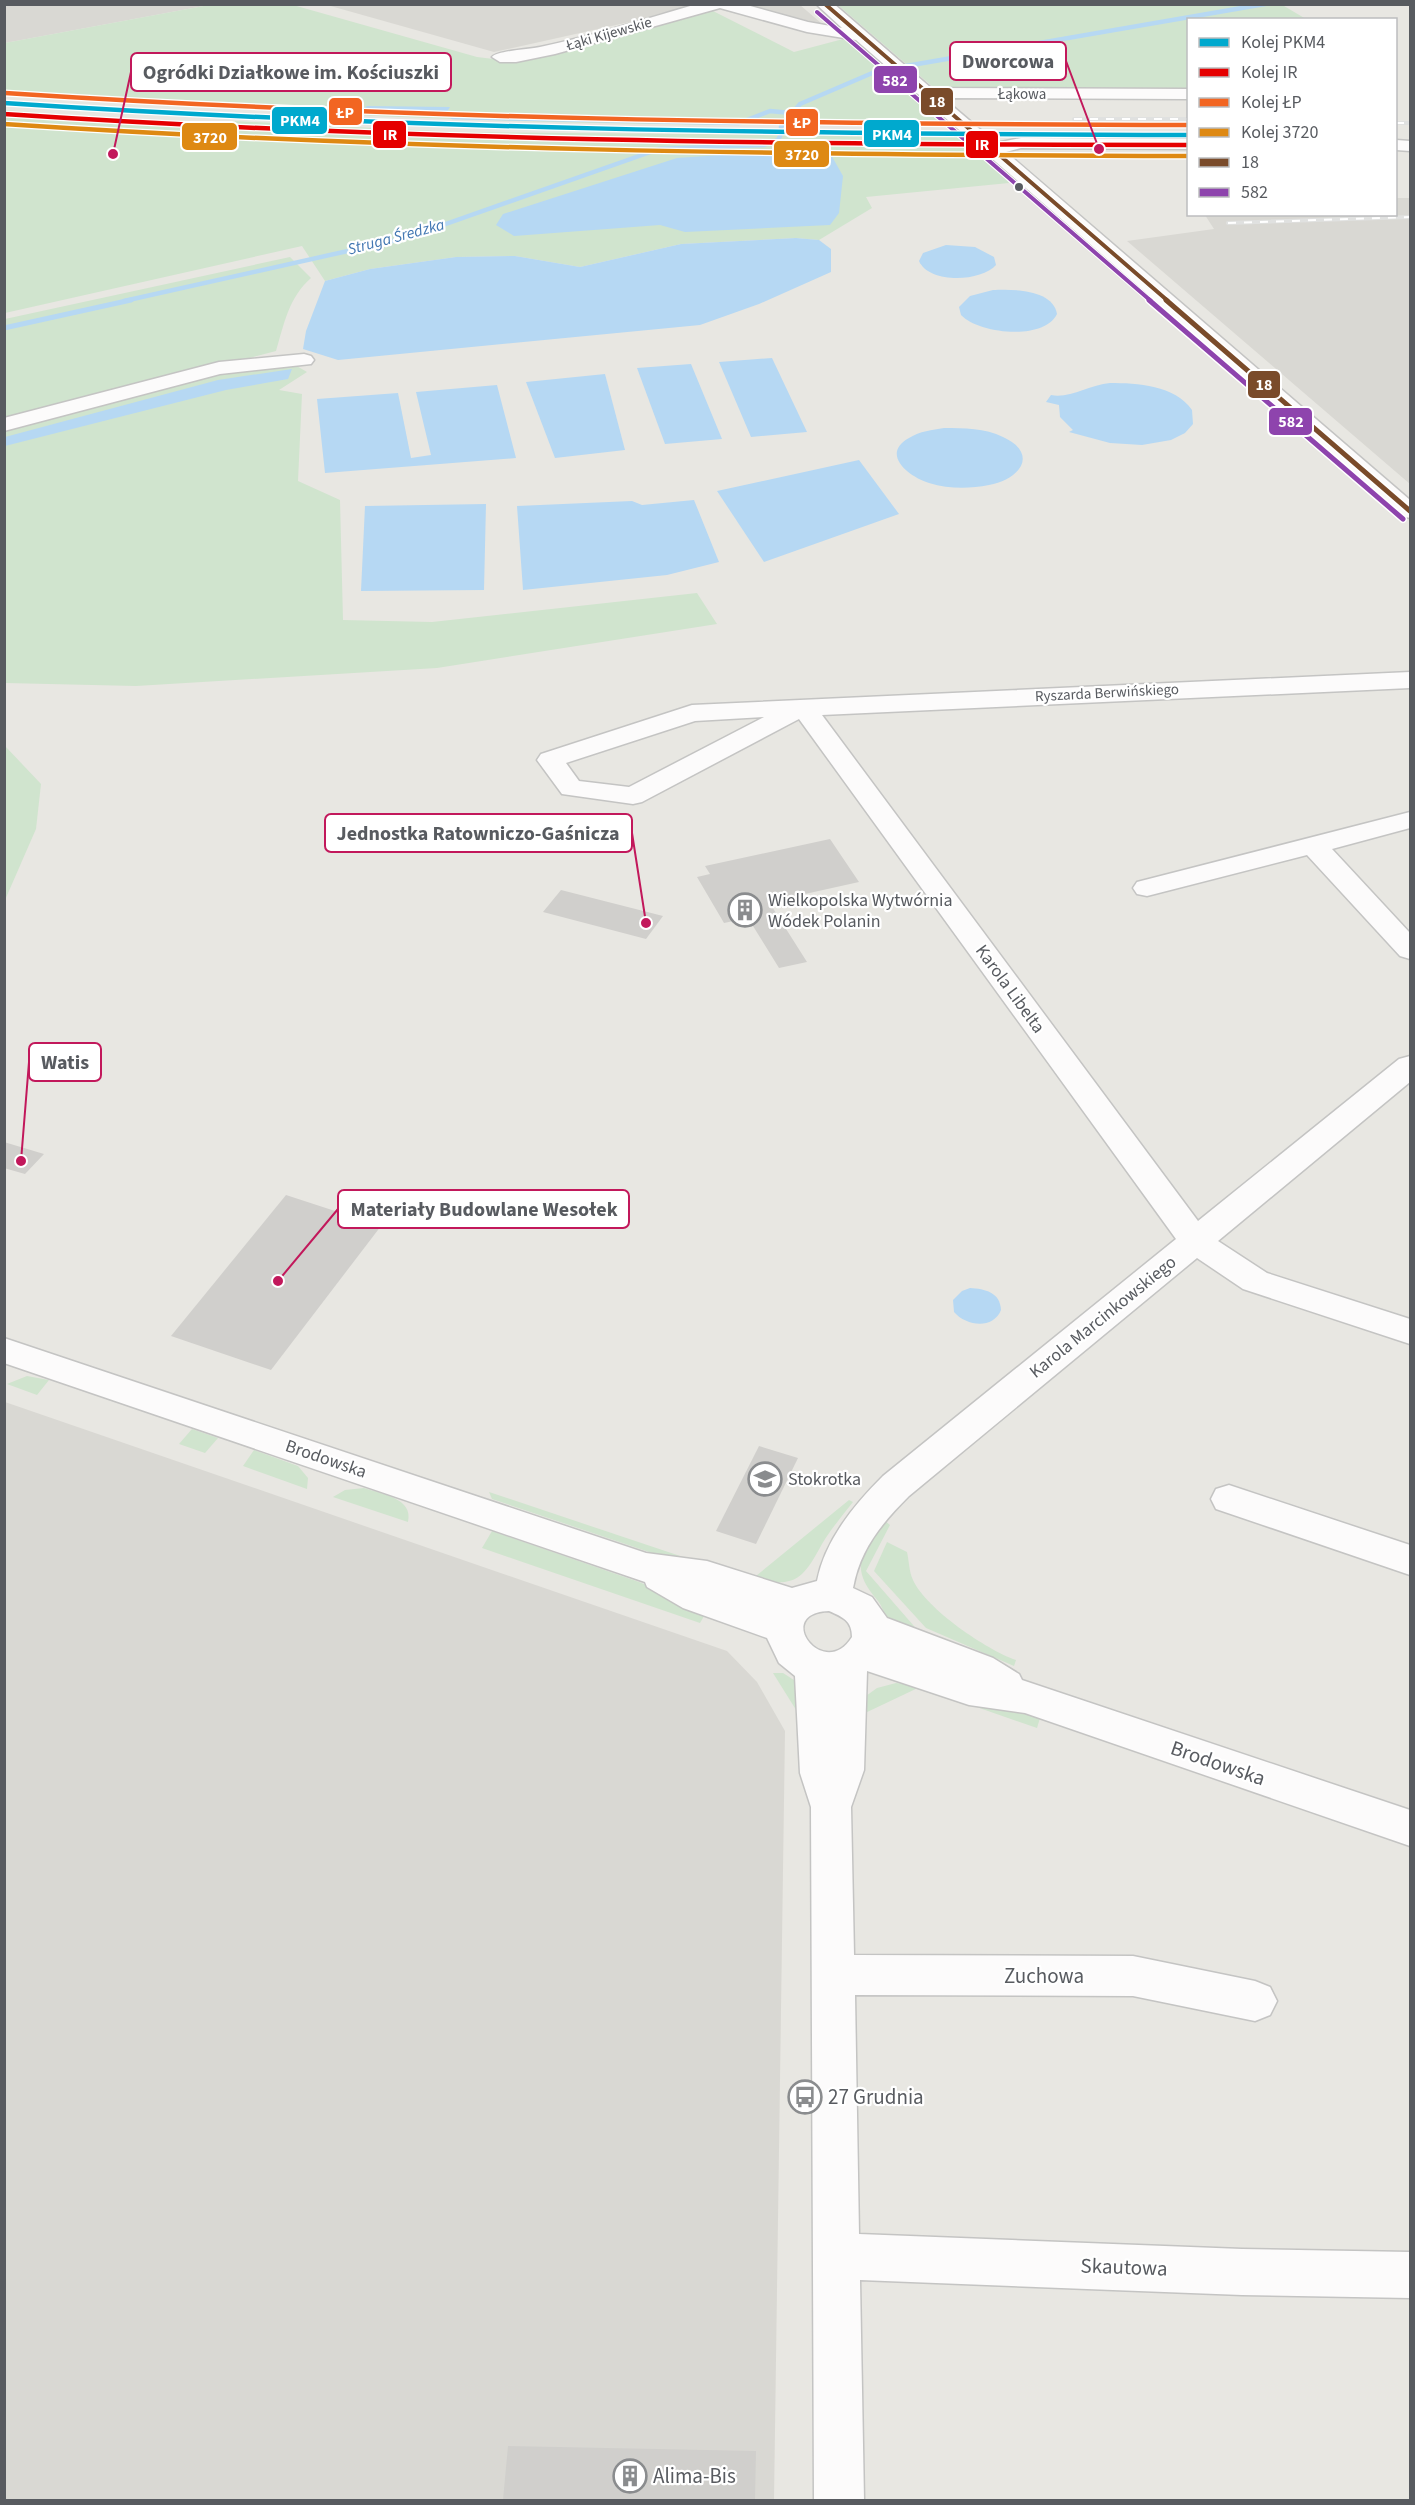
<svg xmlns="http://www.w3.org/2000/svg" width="1415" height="2505" font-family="'Source Sans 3',sans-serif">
<rect width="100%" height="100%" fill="#e8e7e2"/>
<!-- industrial -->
<g fill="#d9d8d3">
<path d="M5,4h204v1l-204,38z"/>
<path d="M327,5h379l-212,47z"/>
<path d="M748,5h52l21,18h-4z"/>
<path d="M1396,198h14v286l-283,-243 87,-12 -9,-14 191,-1z"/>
<path d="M5,1402l722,249 30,31 28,49 -11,769h-769z"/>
</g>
<!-- green -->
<g fill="#d0e4ce">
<path d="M1290,4l-6,2 22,13 -118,1v70l-254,-2 -96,-83z"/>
<path d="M209,5h84l184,52 33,4 201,-51 83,42 49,-13 9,3 97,83c-316,2 -630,-5 -944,-33v-49z"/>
<path d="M4,110l220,17 9,-6 223,11 504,4 32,27 17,20 -143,14 6,11 -53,32 -23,-2 -115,6 -101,23 -65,-11 -59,1 -86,12 -45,12 -23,-35 -297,67z"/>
<path d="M290,257l21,21c-22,19 -27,46 -35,73l-271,71v-103z"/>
<path d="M295,365l12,7 -28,18 23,4 -4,87 42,19 3,120 89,2 265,-29 20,31 -280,44 -301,18 -131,-3v-255l215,-57z"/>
<path d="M5,746l36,38 -5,45 -31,71z"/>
<path d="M27,1376l22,4 -12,15 -30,-11z"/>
<path d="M192,1429l26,9 -13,15 -26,-9z"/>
<path d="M254,1450l44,16 10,12 -1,11 -64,-23z"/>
<path d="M364,1488c17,6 50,10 44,34l-75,-25 12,-7z"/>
<path d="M489,1492l236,79 -70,-17 -163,-55z"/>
<path d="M849,1500l4,2c-11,14 -22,27 -31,42 -21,39 -27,42 -71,36z"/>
<path d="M884,1520l6,5 -24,46 54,62c-8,-3 -24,-6 -30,-12 -5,-5 -8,-15 -12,-20 -30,-34 -16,-48 6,-81z"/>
<path d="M492,1531l147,51 68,29 -7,12 -218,-75z"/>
<path d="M887,1542l20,10c2,8 2,20 6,28 13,29 74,70 103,80l-2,6 -88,-38 -52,-57z"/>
<path d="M773,1673h10l14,9 1,31z"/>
<path d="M896,1683l26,3 -59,28 3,-18 11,-8z"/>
<path d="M937,1690l92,25 11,3 -3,10 -69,-24z"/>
</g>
<!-- water -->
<g fill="#b6d8f3">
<path d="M367,106l83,1 -5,8 -87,-2z"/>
<path d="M792,150l38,3 13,23 -4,37 -9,12 -145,7 -25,-7 -146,11 -18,-11 7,-11 174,-56z"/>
<path d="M796,238l23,2 12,9v23l-72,32 -59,21 -362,35 -35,-11 3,-18 19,-50 45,-12 86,-12 59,-1 65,11 101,-23z"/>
<path d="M946,245l29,2 19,10 2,8c-15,17 -67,19 -77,-4l4,-8z"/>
<path d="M993,290c19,-1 60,-1 64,24 -13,27 -78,20 -96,1l-2,-8 11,-11z"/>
<path d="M772,358l35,74 -56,5 -32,-75z"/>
<path d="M691,364l31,75 -57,5 -28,-76z"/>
<path d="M292,369l-4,10 -62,11 -221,56v-9l213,-57z"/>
<path d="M605,374l20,76 -70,8 -29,-76z"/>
<path d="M1110,383c27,0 65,2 82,27l1,14 -8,9 -14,7 -29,5 -32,-2 -41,-11 4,-2 -13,-13 -1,-12 -13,-3 5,-7c18,4 38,-10 59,-12z"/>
<path d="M497,385l19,73 -191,15 -8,-74 81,-6 13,65 20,-3 -15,-63z"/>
<path d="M944,428c20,0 41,0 59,9 37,17 16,43 -14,48 -20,4 -40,4 -60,-2 -20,-6 -49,-29 -20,-45 11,-7 23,-8 35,-10z"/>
<path d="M859,460l40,54 -135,48 -47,-71z"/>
<path d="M694,500l25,62 -52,13 -144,15 -6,-84 115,-5 10,4z"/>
<path d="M486,504l-2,86 -123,1 4,-85z"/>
<path d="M970,1288c15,1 30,4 31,22 -8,20 -35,16 -47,2l-1,-12 9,-9z"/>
</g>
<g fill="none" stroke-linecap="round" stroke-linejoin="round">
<!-- stream-far1 -->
<g stroke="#b6d8f3" stroke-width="4.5">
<path d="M446,113l7,4 286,6 31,-12 21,2"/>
<path d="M781,127l19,-23 77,-33 388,-67"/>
<path d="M124,301l282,-63 253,-89 105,-4 14,-5 2,-4"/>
</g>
<!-- stream -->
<path stroke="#b6d8f3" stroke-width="5" d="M4,328l127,-28"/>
</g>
<!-- building -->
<g fill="#d0cfcc">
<path d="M830,839l29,43 -90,20 38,60 -28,6 -31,-50 -24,5 -27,-46 13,-3 -5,-8z"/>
<path d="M561,890l102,26 -17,23 -103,-27z"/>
<path d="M4,1142l40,12 -19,20 -21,-6z"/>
<path d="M286,1195l95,31 -110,144 -100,-34z"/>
<path d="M759,1446l39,12 -42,86 -40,-13z"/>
<path d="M508,2446l248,5 -1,49h-252z"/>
</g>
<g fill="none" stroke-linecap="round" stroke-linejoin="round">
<defs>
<g id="minor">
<path d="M697,4h46l65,18 34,6 -26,-24h18l97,84 257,1v10l-245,-1 53,45 25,-5 167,1v10l-167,-1 -15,4 404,348v18l-8,-2 -546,-476 -49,-8 -87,-24 -165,46 -39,8h-16l-8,-5c4,-6 38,-8 48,-10 53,-11 105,-28 157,-43z"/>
<path d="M1396,140l14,1v10l-14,-1z"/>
<path d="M304,354l7,2 3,4 -3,4 -91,10 -216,57v-13l215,-56z"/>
<path d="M1410,672v16l-588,27 376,506 201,-162 11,-3v26l-192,159 49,32 143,46v25l-167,-55 -46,-31 -288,238c-27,27 -49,53 -56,92l19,9 15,21 106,40 26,16 3,6 388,130v36l-385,-133 -56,-8 -102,-34 -3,99 -13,37 3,148 279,1 122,25 15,6 7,14 -7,14 -15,6 -122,-25 -278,-1 4,239 383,15 168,3v46l-168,-3 -382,-15 4,220h-50l-3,-693 -11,-34 -5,-97 -16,-13 -12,-25 -84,-30 -36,-21 -2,-5 -641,-219v-25l642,215 61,8 85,27 25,-7c8,-41 37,-76 66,-105l293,-237 -377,-520 -157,83 -9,2 -71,-10 -25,-34 4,-6 151,-49zM764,717l-135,70 -50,-6 -13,-18 129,-42zM829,1611c14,6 23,10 23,26 -28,45 -80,-24 -23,-26z"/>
<path d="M1410,812v16l-78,21 78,84v26l-10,-3 -93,-101 -160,41 -10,-2 -4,-6 4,-6z"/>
<path d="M1229,1485l181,60v30l-194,-66 -5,-10 5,-10z"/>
</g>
</defs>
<!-- minor casing -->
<use href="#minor" stroke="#c4c4c3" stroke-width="3"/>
<!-- minor -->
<use href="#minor" fill="#fcfbfb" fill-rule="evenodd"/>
<defs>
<g id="rail">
<path d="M1074,119h114"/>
<path d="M1396,123h14"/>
<path d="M1228,223l182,-6"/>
</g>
</defs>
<!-- rail casing -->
<use href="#rail" stroke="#e0e1e0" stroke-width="4"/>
<!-- rail -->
<use href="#rail" stroke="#fff" stroke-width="2" stroke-dasharray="8" stroke-linecap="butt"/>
<defs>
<path id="bus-1-far1" d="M825,4l343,297"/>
<path id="bus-1" d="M1166,300l244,211"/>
<path id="bus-2-far1" d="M817,12l334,289"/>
<path id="bus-2" d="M1149,300l254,219"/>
</defs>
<!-- bus-1-far1 casing -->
<use href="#bus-1-far1" stroke="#fff" stroke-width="6"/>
<!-- bus-1 casing -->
<use href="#bus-1" stroke="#fff" stroke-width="8"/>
<!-- bus-2-far1 casing -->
<use href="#bus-2-far1" stroke="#fff" stroke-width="6"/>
<!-- bus-2 casing -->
<use href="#bus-2" stroke="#fff" stroke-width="8"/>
<!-- bus-1-far1 -->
<use href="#bus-1-far1" stroke="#7a4b2a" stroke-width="4"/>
<!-- bus-1 -->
<use href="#bus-1" stroke="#7a4b2a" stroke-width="5"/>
<!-- bus-2-far1 -->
<use href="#bus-2-far1" stroke="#8e44ad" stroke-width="4"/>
<!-- bus-2 -->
<use href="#bus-2" stroke="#8e44ad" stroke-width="5"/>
<defs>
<path id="rail-1" d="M4,103c394,26 789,31 1184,32"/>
<path id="rail-2" d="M4,114c394,26 789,31 1184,31"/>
<path id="rail-3" d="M5,93c394,26 788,31 1183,32"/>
<path id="rail-4" d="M4,124c394,26 789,31 1184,32"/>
</defs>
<!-- rail-1 casing -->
<use href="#rail-1" stroke="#fff" stroke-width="7"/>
<!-- rail-2 casing -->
<use href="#rail-2" stroke="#fff" stroke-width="7"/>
<!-- rail-3 casing -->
<use href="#rail-3" stroke="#fff" stroke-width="7"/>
<!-- rail-4 casing -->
<use href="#rail-4" stroke="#fff" stroke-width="7"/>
<!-- rail-1 -->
<use href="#rail-1" stroke="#00a9ce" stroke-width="4.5"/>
<!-- rail-2 -->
<use href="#rail-2" stroke="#e50000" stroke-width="4.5"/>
<!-- rail-3 -->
<use href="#rail-3" stroke="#f26522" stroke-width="4.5"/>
<!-- rail-4 -->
<use href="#rail-4" stroke="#de8913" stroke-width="4.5"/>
</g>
<!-- icons -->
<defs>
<symbol id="building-ring" viewBox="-11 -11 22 22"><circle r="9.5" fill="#fff" stroke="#8a8c8e" stroke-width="1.5"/><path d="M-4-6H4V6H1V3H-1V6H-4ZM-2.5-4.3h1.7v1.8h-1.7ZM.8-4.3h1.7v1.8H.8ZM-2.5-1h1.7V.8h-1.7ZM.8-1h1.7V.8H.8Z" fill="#8a8c8e"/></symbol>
<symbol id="school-ring" viewBox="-11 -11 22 22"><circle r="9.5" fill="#fff" stroke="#8a8c8e" stroke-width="1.5"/><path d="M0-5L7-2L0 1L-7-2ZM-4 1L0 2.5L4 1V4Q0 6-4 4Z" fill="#8a8c8e"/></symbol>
<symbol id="bus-ring" viewBox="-11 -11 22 22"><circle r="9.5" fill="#fff" stroke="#8a8c8e" stroke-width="1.5"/><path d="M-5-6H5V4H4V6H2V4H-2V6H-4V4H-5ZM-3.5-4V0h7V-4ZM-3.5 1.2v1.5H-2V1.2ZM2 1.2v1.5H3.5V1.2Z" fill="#8a8c8e"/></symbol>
</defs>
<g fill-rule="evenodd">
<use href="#building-ring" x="726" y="891" width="38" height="38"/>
<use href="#school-ring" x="746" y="1460" width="38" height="38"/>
<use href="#bus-ring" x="786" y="2078" width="38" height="38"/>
<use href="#building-ring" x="611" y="2457" width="38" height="38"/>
</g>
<!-- markers -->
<circle fill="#585b60" stroke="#fff" stroke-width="2" cx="1019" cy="187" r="5"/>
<g text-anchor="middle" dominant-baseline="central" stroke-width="4.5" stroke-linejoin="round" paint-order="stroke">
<!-- far-street labels -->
<g font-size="15" fill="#585b60" stroke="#fff">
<text transform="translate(609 34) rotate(-16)">Łąki Kijewskie</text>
<text x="1022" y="94">Łąkowa</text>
<text transform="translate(1107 693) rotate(-3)">Ryszarda Berwińskiego</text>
</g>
<!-- far-water labels -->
<g font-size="16" font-style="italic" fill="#4277b2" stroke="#fff">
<text transform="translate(396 237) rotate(-15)">Struga Średzka</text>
</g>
<!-- poi labels -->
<g font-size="18" fill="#585b60" stroke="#fff" text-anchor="start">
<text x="768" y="900">Wielkopolska Wytwórnia<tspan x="768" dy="21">Wódek Polanin</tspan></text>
<text x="788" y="1479">Stokrotka</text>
</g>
<!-- street labels -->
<g font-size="18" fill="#585b60" stroke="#fff">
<text transform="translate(1010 989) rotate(54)">Karola Libelta</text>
<text transform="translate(1103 1317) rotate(-39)">Karola Marcinkowskiego</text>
<text transform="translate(326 1459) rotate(19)">Brodowska</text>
</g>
<!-- near-street labels -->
<g font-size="21" fill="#585b60" stroke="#fff">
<text transform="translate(1218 1763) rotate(19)">Brodowska</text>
<text x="1044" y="1976">Zuchowa</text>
<text transform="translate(1124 2267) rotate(2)">Skautowa</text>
</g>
<!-- near-poi labels -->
<g font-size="21" fill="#585b60" stroke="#fff" text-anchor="start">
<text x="828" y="2097">27 Grudnia</text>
<text x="653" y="2476">Alima-Bis</text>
</g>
</g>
<!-- callouts -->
<path fill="none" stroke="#c2185b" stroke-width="2" d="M1099 149L1066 61M113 154L131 72M646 923L632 833M21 1161L29 1062M278 1281L338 1209"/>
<g fill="#c2185b" stroke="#fff" stroke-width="2">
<circle cx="1099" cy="149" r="6"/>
<circle cx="113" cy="154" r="6"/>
<circle cx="646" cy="923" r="6"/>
<circle cx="21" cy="1161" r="6"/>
<circle cx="278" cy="1281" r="6"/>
</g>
<g fill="#fff" stroke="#c2185b" stroke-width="2">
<rect x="950" y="42" width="116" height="38" rx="6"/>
<rect x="131" y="53" width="320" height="38" rx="6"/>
<rect x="325" y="814" width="307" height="38" rx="6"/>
<rect x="29" y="1043" width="72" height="38" rx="6"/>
<rect x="338" y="1190" width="291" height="38" rx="6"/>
</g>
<g font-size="20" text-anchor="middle" font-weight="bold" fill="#585b60">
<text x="1008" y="68">Dworcowa</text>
<text x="291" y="79">Ogródki Działkowe im. Kościuszki</text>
<text x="478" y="840">Jednostka Ratowniczo-Gaśnicza</text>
<text x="65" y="1069">Watis</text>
<text x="484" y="1216">Materiały Budowlane Wesołek</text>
</g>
<g stroke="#fff" stroke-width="2">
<rect x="873" y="65" width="45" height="29" rx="6" fill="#8e44ad"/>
<rect x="920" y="87" width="34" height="29" rx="6" fill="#7a4b2a"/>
<rect x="328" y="97" width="35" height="29" rx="6" fill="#f26522"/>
<rect x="271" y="106" width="57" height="29" rx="6" fill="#00a9ce"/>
<rect x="785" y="108" width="34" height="29" rx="6" fill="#f26522"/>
<rect x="863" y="119" width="57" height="29" rx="6" fill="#00a9ce"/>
<rect x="372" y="120" width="35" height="29" rx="6" fill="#e50000"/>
<rect x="181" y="122" width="57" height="29" rx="6" fill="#de8913"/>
<rect x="965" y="130" width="34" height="29" rx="6" fill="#e50000"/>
<rect x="773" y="140" width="57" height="28" rx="6" fill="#de8913"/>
<rect x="1247" y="370" width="34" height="29" rx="6" fill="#7a4b2a"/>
<rect x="1268" y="407" width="45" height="29" rx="6" fill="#8e44ad"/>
</g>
<g font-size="16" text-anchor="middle" font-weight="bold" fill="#fff">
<text x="895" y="86">582</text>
<text x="937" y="107">18</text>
<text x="345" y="118">ŁP</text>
<text x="300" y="126">PKM4</text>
<text x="802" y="128">ŁP</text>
<text x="892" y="140">PKM4</text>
<text x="390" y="140">IR</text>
<text x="210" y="143">3720</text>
<text x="982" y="150">IR</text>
<text x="802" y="160">3720</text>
<text x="1264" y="390">18</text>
<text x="1291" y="427">582</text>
</g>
<!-- border -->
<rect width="1415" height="2505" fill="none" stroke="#585b60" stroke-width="12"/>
<!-- legend -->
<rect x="1187" y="18" width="210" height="198" fill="#ffffff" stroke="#bcbdbf" stroke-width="1.5"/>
<rect x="1199" y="38" width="30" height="9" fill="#00a9ce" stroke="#bcbdbf" stroke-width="1.5"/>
<text x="1241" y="48" font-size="18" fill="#585b60">Kolej PKM4</text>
<rect x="1199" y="68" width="30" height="9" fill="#e50000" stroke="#bcbdbf" stroke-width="1.5"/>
<text x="1241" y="78" font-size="18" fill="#585b60">Kolej IR</text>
<rect x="1199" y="98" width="30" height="9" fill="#f26522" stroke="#bcbdbf" stroke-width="1.5"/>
<text x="1241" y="108" font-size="18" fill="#585b60">Kolej ŁP</text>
<rect x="1199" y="128" width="30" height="9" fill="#de8913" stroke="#bcbdbf" stroke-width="1.5"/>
<text x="1241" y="138" font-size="18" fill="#585b60">Kolej 3720</text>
<rect x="1199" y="158" width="30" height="9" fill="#7a4b2a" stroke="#bcbdbf" stroke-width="1.5"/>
<text x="1241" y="168" font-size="18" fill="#585b60">18</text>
<rect x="1199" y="188" width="30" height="9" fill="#8e44ad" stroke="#bcbdbf" stroke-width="1.5"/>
<text x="1241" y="198" font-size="18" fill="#585b60">582</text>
</svg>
